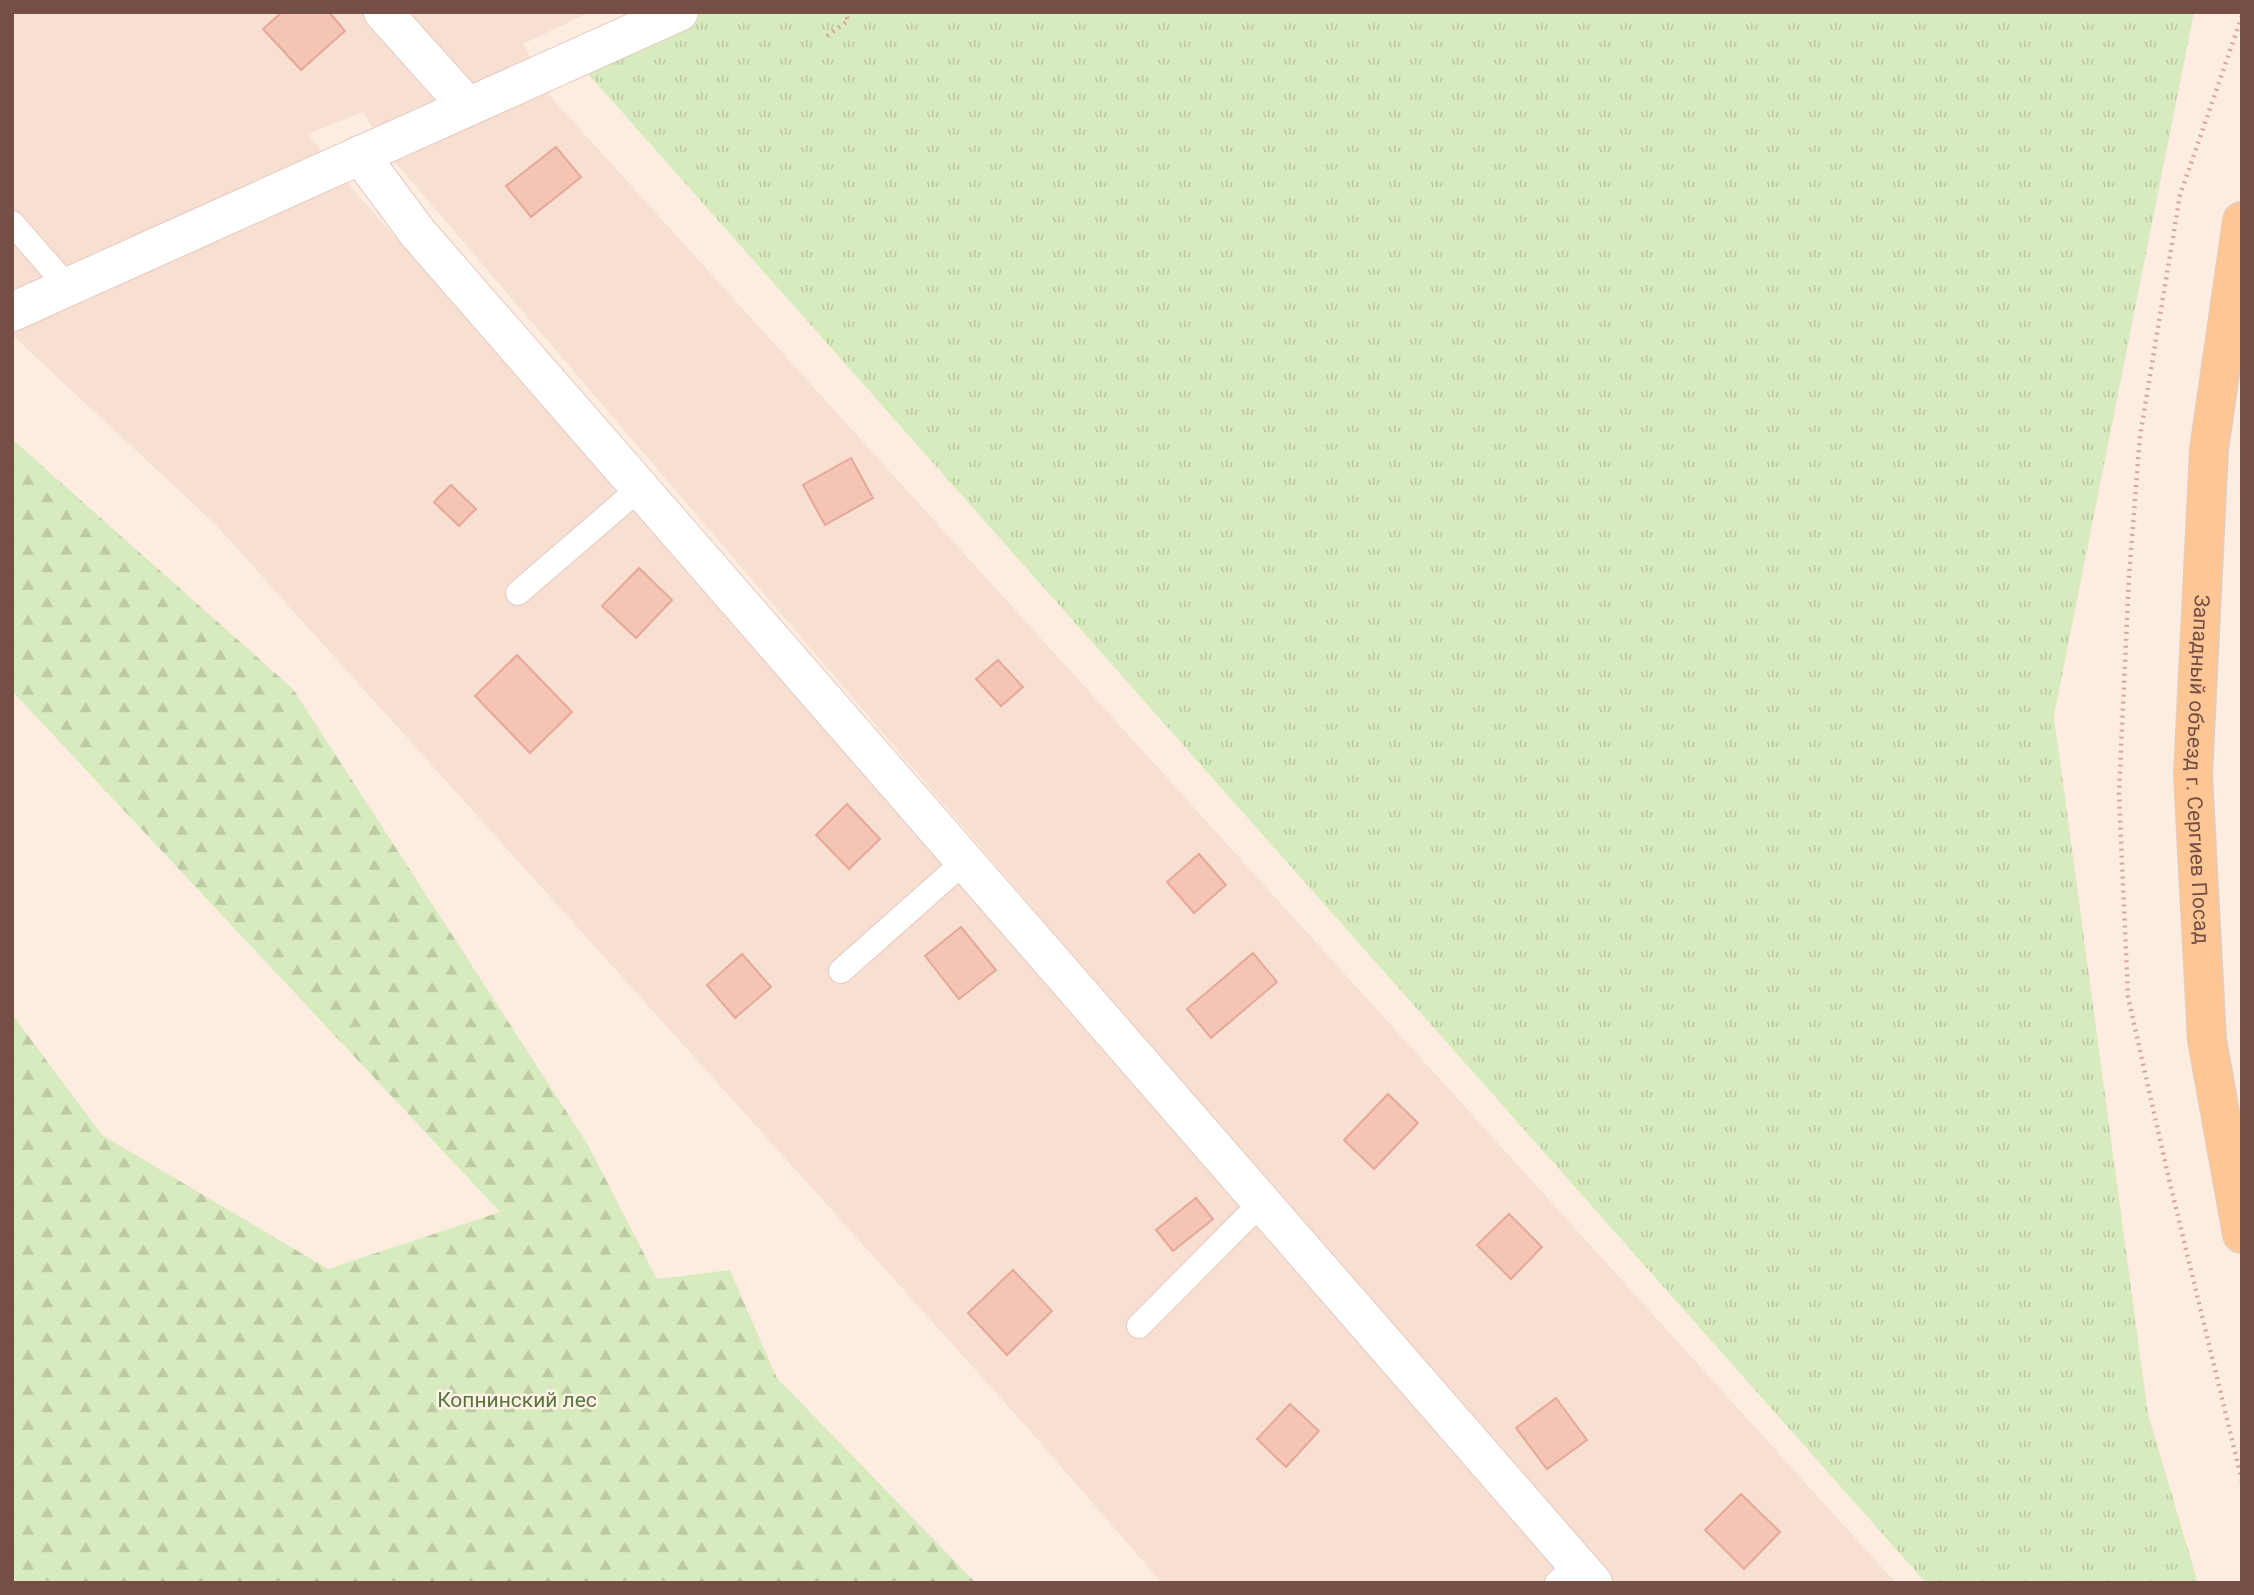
<svg xmlns="http://www.w3.org/2000/svg" width="2254" height="1595" font-family="Roboto,sans-serif">
<defs>
<pattern id="grass-tufts" width="24" height="20" patternUnits="userSpaceOnUse" patternTransform="scale(1.75)"><rect width="24" height="20" fill="#d8ebbe"/><path d="M3 7l-1-3M5 7V3M7 7l1-3M15 17l-1-3M17 17v-4M19 17l1-3" fill="none" stroke="#bdcba5"/></pattern>
<pattern id="forest-firs" width="22" height="20" patternUnits="userSpaceOnUse" patternTransform="scale(1.75)"><rect width="22" height="20" fill="#d8ebbe"/><path d="M5 1l3.5 6h-7zM16 11l3.5 6h-7z" fill="#bdcba5"/></pattern>
</defs>
<rect width="100%" height="100%" fill="#fdede0"/>
<!-- residential -->
<path fill="#f7e0d1" d="M12,12h578l-67,32 27,52 1346,1487h-287l-1219,-1427 -27,-44 -55,22 42,52 1079,1226 144,171h-411l-137,-158 -810,-901 -203,-189z"/>
<!-- grass -->
<path fill="url(#grass-tufts)" d="M680,12h1514l-140,704 94,698 50,169h-272l-1351,-1524z"/>
<!-- forest -->
<path fill="url(#forest-firs)" d="M12,439l281,250 295,456 69,134 73,-9 47,108 199,205h-964v-569l90,121 226,134 172,-57 -488,-521z"/>
<!-- building -->
<g fill="#f4c4b6" stroke="#e7a796" stroke-width="2">
<path d="M282,12h47l16,19 -44,39 -38,-41z"/>
<path d="M556,147l25,30 -50,40 -25,-31z"/>
<path d="M851,458l22,40 -48,27 -22,-40z"/>
<path d="M451,485l25,24 -17,17 -25,-24z"/>
<path d="M639,568l33,32 -36,38 -34,-32z"/>
<path d="M517,655l55,57 -42,41 -55,-57z"/>
<path d="M998,660l25,27 -22,19 -25,-27z"/>
<path d="M847,804l33,35 -31,30 -33,-34z"/>
<path d="M1199,854l27,31 -32,28 -27,-31z"/>
<path d="M961,927l35,43 -37,29 -34,-43z"/>
<path d="M1253,953l24,29 -66,56 -24,-29z"/>
<path d="M742,954l29,33 -36,31 -28,-33z"/>
<path d="M1388,1094l30,29 -44,46 -30,-29z"/>
<path d="M1196,1198l17,21 -40,32 -17,-21z"/>
<path d="M1509,1214l33,33 -31,32 -34,-34z"/>
<path d="M1013,1270l39,41 -45,44 -39,-42z"/>
<path d="M1556,1398l31,42 -40,29 -31,-41z"/>
<path d="M1290,1404l29,27 -33,36 -29,-28z"/>
<path d="M1741,1494l39,38 -36,37 -39,-39z"/>
</g>
<g fill="none" stroke-linecap="round" stroke-linejoin="round">
<defs>
<g id="lane">
<path d="M12,223l56,64"/>
<path d="M518,593l123,-106"/>
<path d="M841,971l124,-110"/>
<path d="M1139,1326l123,-124"/>
<path d="M1557,1583l20,-19"/>
</g>
<g id="street">
<path d="M383,12l84,94"/>
<path d="M360,155l57,77 1176,1351"/>
<path d="M12,312l667,-300"/>
</g>
<g id="primary">
<path id="s1" d="M2242,221l-33,229 -16,325 14,265 35,194"/>
</g>
</defs>
<!-- lane casing -->
<use href="#lane" stroke="#e4c9bf" stroke-width="26"/>
<!-- street casing -->
<use href="#street" stroke="#e4c9bf" stroke-width="40"/>
<!-- primary casing -->
<use href="#primary" stroke="#d8cecb" stroke-width="40"/>
<!-- path -->
<g stroke="#d8a79a" stroke-width="4.5" stroke-dasharray="2 5" stroke-linecap="butt">
<path d="M2242,16l-62,179 -40,241 -11,140 -10,218 9,203 40,178 74,306"/>
<path d="M827,36l21,-15 -3,-9"/>
</g>
<!-- lane -->
<use href="#lane" stroke="#fff" stroke-width="24"/>
<!-- street -->
<use href="#street" stroke="#fff" stroke-width="38"/>
<!-- primary -->
<use href="#primary" stroke="#ffc695" stroke-width="38"/>
</g>
<g text-anchor="middle" dominant-baseline="central" stroke-width="5" stroke-linejoin="round" paint-order="stroke">
<!-- street labels -->
<g font-size="21" fill="#754f46" stroke="#fff2e7">
<text stroke="none"><textPath href="#s1" startOffset="551">Западный объезд г. Сергиев Посад</textPath></text>
</g>
<!-- park labels -->
<g font-size="21" fill="#57753c" stroke="#fff2e7">
<text x="517" y="1400">Копнинский лес</text>
</g>
</g>
<!-- border -->
<rect width="2254" height="1595" fill="none" stroke="#754f46" stroke-width="28"/>
</svg>
